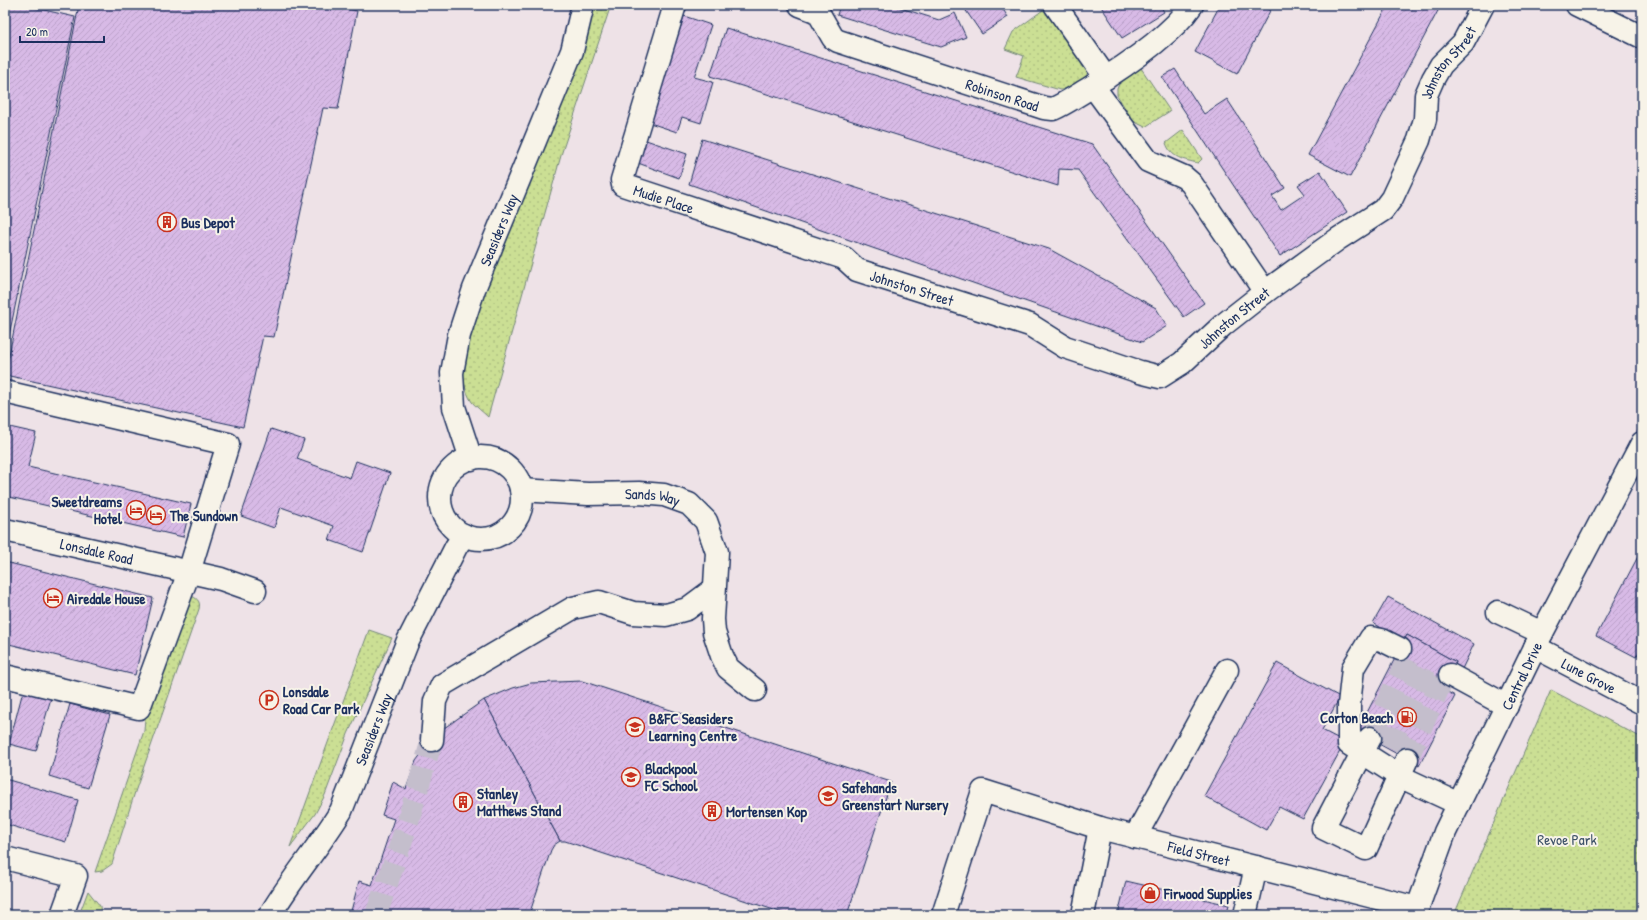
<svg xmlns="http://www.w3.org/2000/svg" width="1647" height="920" font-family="'Patrick Hand',sans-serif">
<defs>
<pattern id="grass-dots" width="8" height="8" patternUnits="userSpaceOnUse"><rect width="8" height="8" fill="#cbdf94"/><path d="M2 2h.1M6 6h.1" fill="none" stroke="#aec082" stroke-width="1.8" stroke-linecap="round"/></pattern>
<pattern id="building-hatch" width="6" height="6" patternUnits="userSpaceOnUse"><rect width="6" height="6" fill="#d8bae6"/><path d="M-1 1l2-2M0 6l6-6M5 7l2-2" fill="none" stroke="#b9a0c8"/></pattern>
</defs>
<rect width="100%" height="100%" fill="#eee2e7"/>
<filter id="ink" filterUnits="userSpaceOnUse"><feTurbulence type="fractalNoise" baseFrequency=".025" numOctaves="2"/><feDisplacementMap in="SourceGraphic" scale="8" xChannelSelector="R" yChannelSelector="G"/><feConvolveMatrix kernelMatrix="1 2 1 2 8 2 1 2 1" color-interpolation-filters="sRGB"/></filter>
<g filter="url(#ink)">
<!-- grass -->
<g fill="url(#grass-dots)" stroke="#738779">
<path d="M585,5h26l-49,147 -74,265c-5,-5 -12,-10 -16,-15 -15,-23 -7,-49 -2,-73z"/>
<path d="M1047,7l41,64c-1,10 -19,18 -28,19l-44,-13 8,-21 -19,-7 8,-17z"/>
<path d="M1141,68l29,43 -25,16 -12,-6 -16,-26v-6l2,-5z"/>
<path d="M1183,130l19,29 -4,4c-14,-3 -27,-5 -32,-20z"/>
<path d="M189,595c8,3 12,6 10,14l-64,183 -23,72 -10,7 -7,1 49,-141 1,-13z"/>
<path d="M369,630l23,8 -44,96 -23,61 -10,19 -25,33z"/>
<path d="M1551,690l91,48v177h-188z"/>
<path d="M88,891l12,15 1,9h-22z"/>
</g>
<!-- building -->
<g fill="url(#building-hatch)" stroke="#1b2f5e">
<path d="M5,5h17l53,12 -70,338z"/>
<path d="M79,5h249l29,6 -19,98 -15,-1 -49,229 -11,-1 -20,91 -238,-52z"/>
<path d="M840,5h51l48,15 16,-7 11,24 -25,10 -104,-32z"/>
<path d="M962,5h38l8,12 -26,17z"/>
<path d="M1100,5h60l4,7 -42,26z"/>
<path d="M1220,5h53l-36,69 -42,-22z"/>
<path d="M1379,5h62l-91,172 -42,-22 78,-146z"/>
<path d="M684,16l27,9 -17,52 19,5 -12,41 -19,-6 -5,15 -27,-9z"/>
<path d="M726,28l366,116 112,159 -20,14 -106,-147 -19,-1 -1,17 -348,-110z"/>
<path d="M1175,69l29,45 23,-15 58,89 -13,8 9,14 24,-16 -7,-9 22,-14 27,41 -67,44 -118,-179z"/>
<path d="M702,139l347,110 107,59 11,18 -25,16 -453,-158z"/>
<path d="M646,140l41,14 -8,24 -41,-15z"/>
<path d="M5,426l31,7 -8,34 163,37 -8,33 -178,-41z"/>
<path d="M271,429l33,11 -7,19 53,19 6,-17 34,12 -27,79 -34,-12 5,-14 -53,-19 -7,21 -33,-12z"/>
<path d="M1642,549v97l-6,11 -40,-21z"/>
<path d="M5,562l148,36 -18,77 -130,-32z"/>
<path d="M1388,597l86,47 -13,27 -7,-4 2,-5 -49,-27 -3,6 -31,-18z"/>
<path d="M1407,635l49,27 -12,28 11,6 -36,70 -62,-34z"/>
<path d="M1277,663l63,34 -18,33 23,12 -42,77 -24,-12 -13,23 -62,-34z"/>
<path d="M582,681l309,101 -44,133h-58l-224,-74h-5l-76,-141 29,-12 18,-5z"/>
<path d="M23,691l28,7 -15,53 -27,-7z"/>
<path d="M484,700l76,141 -6,4 -3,5 -22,65h-166l-12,-4 8,-30 13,4 22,-66 -12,-4 11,-33 13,7 10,-28 21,-28z"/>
<path d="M70,704l40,11 -22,73 -39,-12z"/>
<path d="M5,779l73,21 -12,42 -61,-18z"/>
<path d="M1126,881l103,24 -2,10h-109z"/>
<path d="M1253,909l28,6h-29z"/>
</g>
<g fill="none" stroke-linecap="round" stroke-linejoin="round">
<!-- minor-tunnel -->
<g stroke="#c4becc" stroke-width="22" stroke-dasharray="22 11" stroke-linecap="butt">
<path d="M1370,738l40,-84"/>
<path d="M1388,748l40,-85"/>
<path d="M1407,759l39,-87"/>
<path d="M376,915l29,-84 27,-91"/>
</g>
<defs>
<g id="minor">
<path id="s1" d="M675,5l-53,175 1,5 221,73 13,12 173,55 35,22 75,25 20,5 22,-14 41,-38 42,-33 73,-53 45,-29 9,-12 27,-58 6,-21 1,-24 7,-16 8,-14 22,-22 20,-38"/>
<path id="s2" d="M800,5l18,7 15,26 5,3 206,67 9,1c12,-5 23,-13 35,-20 33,-20 82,-52 104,-84"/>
<path d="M1055,5l51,73"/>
<path d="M1577,5l65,32"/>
<path d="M1093,86l55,75 36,16 7,6 74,109"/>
<path d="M5,392l223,52 -39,128 -50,136 -134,-32"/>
<circle cx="481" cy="498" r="41"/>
<path id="s3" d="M471,459l-17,-52 -2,-34 7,-38 15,-46 98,-238 11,-46"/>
<path id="s4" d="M521,490l67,4 51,-1 25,2 25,9 17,17 11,31 -4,67 1,13 8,24 6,12 27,22"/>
<path id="s5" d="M5,530l216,49 34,12"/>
<path d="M1498,612l44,21"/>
<path id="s6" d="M1535,647l107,56"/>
<path d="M1400,649l-18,-9 -11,-2 -18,30 -4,37v39l50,32 60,28"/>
<path d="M1450,675l57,31"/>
<path d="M1370,738l-47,90 43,21 41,-90"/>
<path d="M432,740l3,-39 7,-16 131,-77 26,-6 34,11 33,2 21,-6 27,-20"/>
<path d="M1135,837l92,-167"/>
<path d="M5,858l71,18 -14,39"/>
<path id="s7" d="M270,915c21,-36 49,-68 71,-104l66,-168 49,-96 8,-12"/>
<path id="s8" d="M943,915l40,-124 117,37 317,80"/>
<path d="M1083,915l17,-87"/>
<path d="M1245,915l11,-48"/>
</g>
<g id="major">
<path id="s9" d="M1415,915l30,-83 97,-199 100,-190"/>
</g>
</defs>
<!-- minor casing -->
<use href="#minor" stroke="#1b2f5e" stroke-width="25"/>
<!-- major casing -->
<use href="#major" stroke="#1b2f5e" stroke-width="25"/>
<!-- minor -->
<use href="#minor" stroke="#f7f3e8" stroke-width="22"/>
<!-- major -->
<use href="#major" stroke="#f7f3e8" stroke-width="22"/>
</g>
</g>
<!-- icons -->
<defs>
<symbol id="building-ring" viewBox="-11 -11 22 22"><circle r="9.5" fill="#f7f3e8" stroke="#c8321e" stroke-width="1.5"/><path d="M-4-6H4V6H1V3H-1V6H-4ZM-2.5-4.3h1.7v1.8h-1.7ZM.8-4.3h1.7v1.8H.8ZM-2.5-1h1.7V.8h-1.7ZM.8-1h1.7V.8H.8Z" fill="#c8321e"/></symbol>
<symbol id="hotel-ring" viewBox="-11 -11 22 22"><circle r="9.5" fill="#f7f3e8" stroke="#c8321e" stroke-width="1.5"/><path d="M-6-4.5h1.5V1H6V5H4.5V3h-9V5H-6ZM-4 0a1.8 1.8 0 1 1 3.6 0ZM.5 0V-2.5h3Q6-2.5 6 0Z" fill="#c8321e"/></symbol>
<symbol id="parking-ring" viewBox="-11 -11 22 22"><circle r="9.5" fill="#f7f3e8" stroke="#c8321e" stroke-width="1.5"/><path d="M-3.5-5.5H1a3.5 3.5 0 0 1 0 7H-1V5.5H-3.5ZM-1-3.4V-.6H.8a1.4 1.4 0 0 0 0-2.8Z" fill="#c8321e"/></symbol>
<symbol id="fuel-ring" viewBox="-11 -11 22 22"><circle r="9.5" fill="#f7f3e8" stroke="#c8321e" stroke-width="1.5"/><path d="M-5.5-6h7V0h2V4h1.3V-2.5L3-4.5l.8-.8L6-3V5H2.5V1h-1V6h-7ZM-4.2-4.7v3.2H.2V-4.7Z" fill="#c8321e"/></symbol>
<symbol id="university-ring" viewBox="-11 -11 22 22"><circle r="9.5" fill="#f7f3e8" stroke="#c8321e" stroke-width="1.5"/><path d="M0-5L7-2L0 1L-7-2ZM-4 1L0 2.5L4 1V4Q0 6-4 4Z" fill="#c8321e"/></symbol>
<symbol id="school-ring" viewBox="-11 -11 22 22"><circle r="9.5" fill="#f7f3e8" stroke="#c8321e" stroke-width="1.5"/><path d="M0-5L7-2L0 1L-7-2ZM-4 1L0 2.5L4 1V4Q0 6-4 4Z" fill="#c8321e"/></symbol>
<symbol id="shop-ring" viewBox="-11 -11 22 22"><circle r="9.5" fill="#f7f3e8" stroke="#c8321e" stroke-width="1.5"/><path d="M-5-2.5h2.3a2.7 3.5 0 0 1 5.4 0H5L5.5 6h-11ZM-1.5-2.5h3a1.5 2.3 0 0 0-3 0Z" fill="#c8321e"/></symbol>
</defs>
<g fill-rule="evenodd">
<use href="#building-ring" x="156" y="211" width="22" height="22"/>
<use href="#hotel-ring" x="125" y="499" width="22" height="22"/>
<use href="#hotel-ring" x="145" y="504" width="22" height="22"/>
<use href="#hotel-ring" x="42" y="587" width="22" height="22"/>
<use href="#parking-ring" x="258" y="689" width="22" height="22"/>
<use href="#fuel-ring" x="1396" y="706" width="22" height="22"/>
<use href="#university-ring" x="624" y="716" width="22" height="22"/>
<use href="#school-ring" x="620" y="766" width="22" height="22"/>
<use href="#school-ring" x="817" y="785" width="22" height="22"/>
<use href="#building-ring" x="452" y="791" width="22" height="22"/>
<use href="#building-ring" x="701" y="800" width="22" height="22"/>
<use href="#shop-ring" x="1139" y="882" width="22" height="22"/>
</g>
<g text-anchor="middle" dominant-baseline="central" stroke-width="4" stroke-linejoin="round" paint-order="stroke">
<!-- street labels -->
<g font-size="15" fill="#1b2f5e" stroke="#f7f3e8">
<text stroke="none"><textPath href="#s1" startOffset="1204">Johnston Street</textPath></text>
<text stroke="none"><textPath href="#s2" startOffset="228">Robinson Road</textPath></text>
<text stroke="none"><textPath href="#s1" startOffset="231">Mudie Place</textPath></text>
<text stroke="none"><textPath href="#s3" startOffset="240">Seasiders Way</textPath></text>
<text stroke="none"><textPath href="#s1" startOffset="496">Johnston Street</textPath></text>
<text stroke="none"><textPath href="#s1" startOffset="856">Johnston Street</textPath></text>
<text stroke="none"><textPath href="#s4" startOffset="132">Sands Way</textPath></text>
<text stroke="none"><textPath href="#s5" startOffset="94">Lonsdale Road</textPath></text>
<text stroke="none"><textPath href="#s6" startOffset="61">Lune Grove</textPath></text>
<text stroke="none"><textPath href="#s9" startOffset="262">Central Drive</textPath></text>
<text stroke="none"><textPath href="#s7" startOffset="214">Seasiders Way</textPath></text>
<text stroke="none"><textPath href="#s8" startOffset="355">Field Street</textPath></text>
</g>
<!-- poi labels -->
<g font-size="15" font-weight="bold" fill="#1b2f5e" stroke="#f7f3e8" text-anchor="start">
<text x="181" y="222">Bus Depot</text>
<text x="122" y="501" text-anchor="end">Sweetdreams<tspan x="122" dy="17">Hotel</tspan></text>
<text x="170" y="515">The Sundown</text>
<text x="67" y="598">Airedale House</text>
<text x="283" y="691">Lonsdale<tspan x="283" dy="17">Road Car Park</tspan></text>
<text x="1393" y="717" text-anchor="end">Corton Beach</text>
<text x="649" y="718">B&amp;FC Seasiders<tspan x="649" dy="17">Learning Centre</tspan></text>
<text x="645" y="768">Blackpool<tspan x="645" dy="17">FC School</tspan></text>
<text x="842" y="787">Safehands<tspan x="842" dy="17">Greenstart Nursery</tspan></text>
<text x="477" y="793">Stanley<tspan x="477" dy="17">Matthews Stand</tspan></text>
<text x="726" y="811">Mortensen Kop</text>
<text x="1164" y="893">Firwood Supplies</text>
</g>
<!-- park labels -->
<g font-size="15" fill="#3e5269" stroke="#f7f3e8">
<text x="1567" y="839">Revoe Park</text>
</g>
</g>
<!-- margin -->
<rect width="1647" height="920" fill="none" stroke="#f7f3e8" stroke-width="20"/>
<rect x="10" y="10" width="1627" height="900" fill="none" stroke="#1b2f5e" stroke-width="1.5" filter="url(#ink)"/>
<!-- scale -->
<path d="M20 36v6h84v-6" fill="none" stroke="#1b2f5e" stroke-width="2"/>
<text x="26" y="36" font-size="12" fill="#1b2f5e" stroke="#f7f3e8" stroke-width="3" paint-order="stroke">20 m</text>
</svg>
